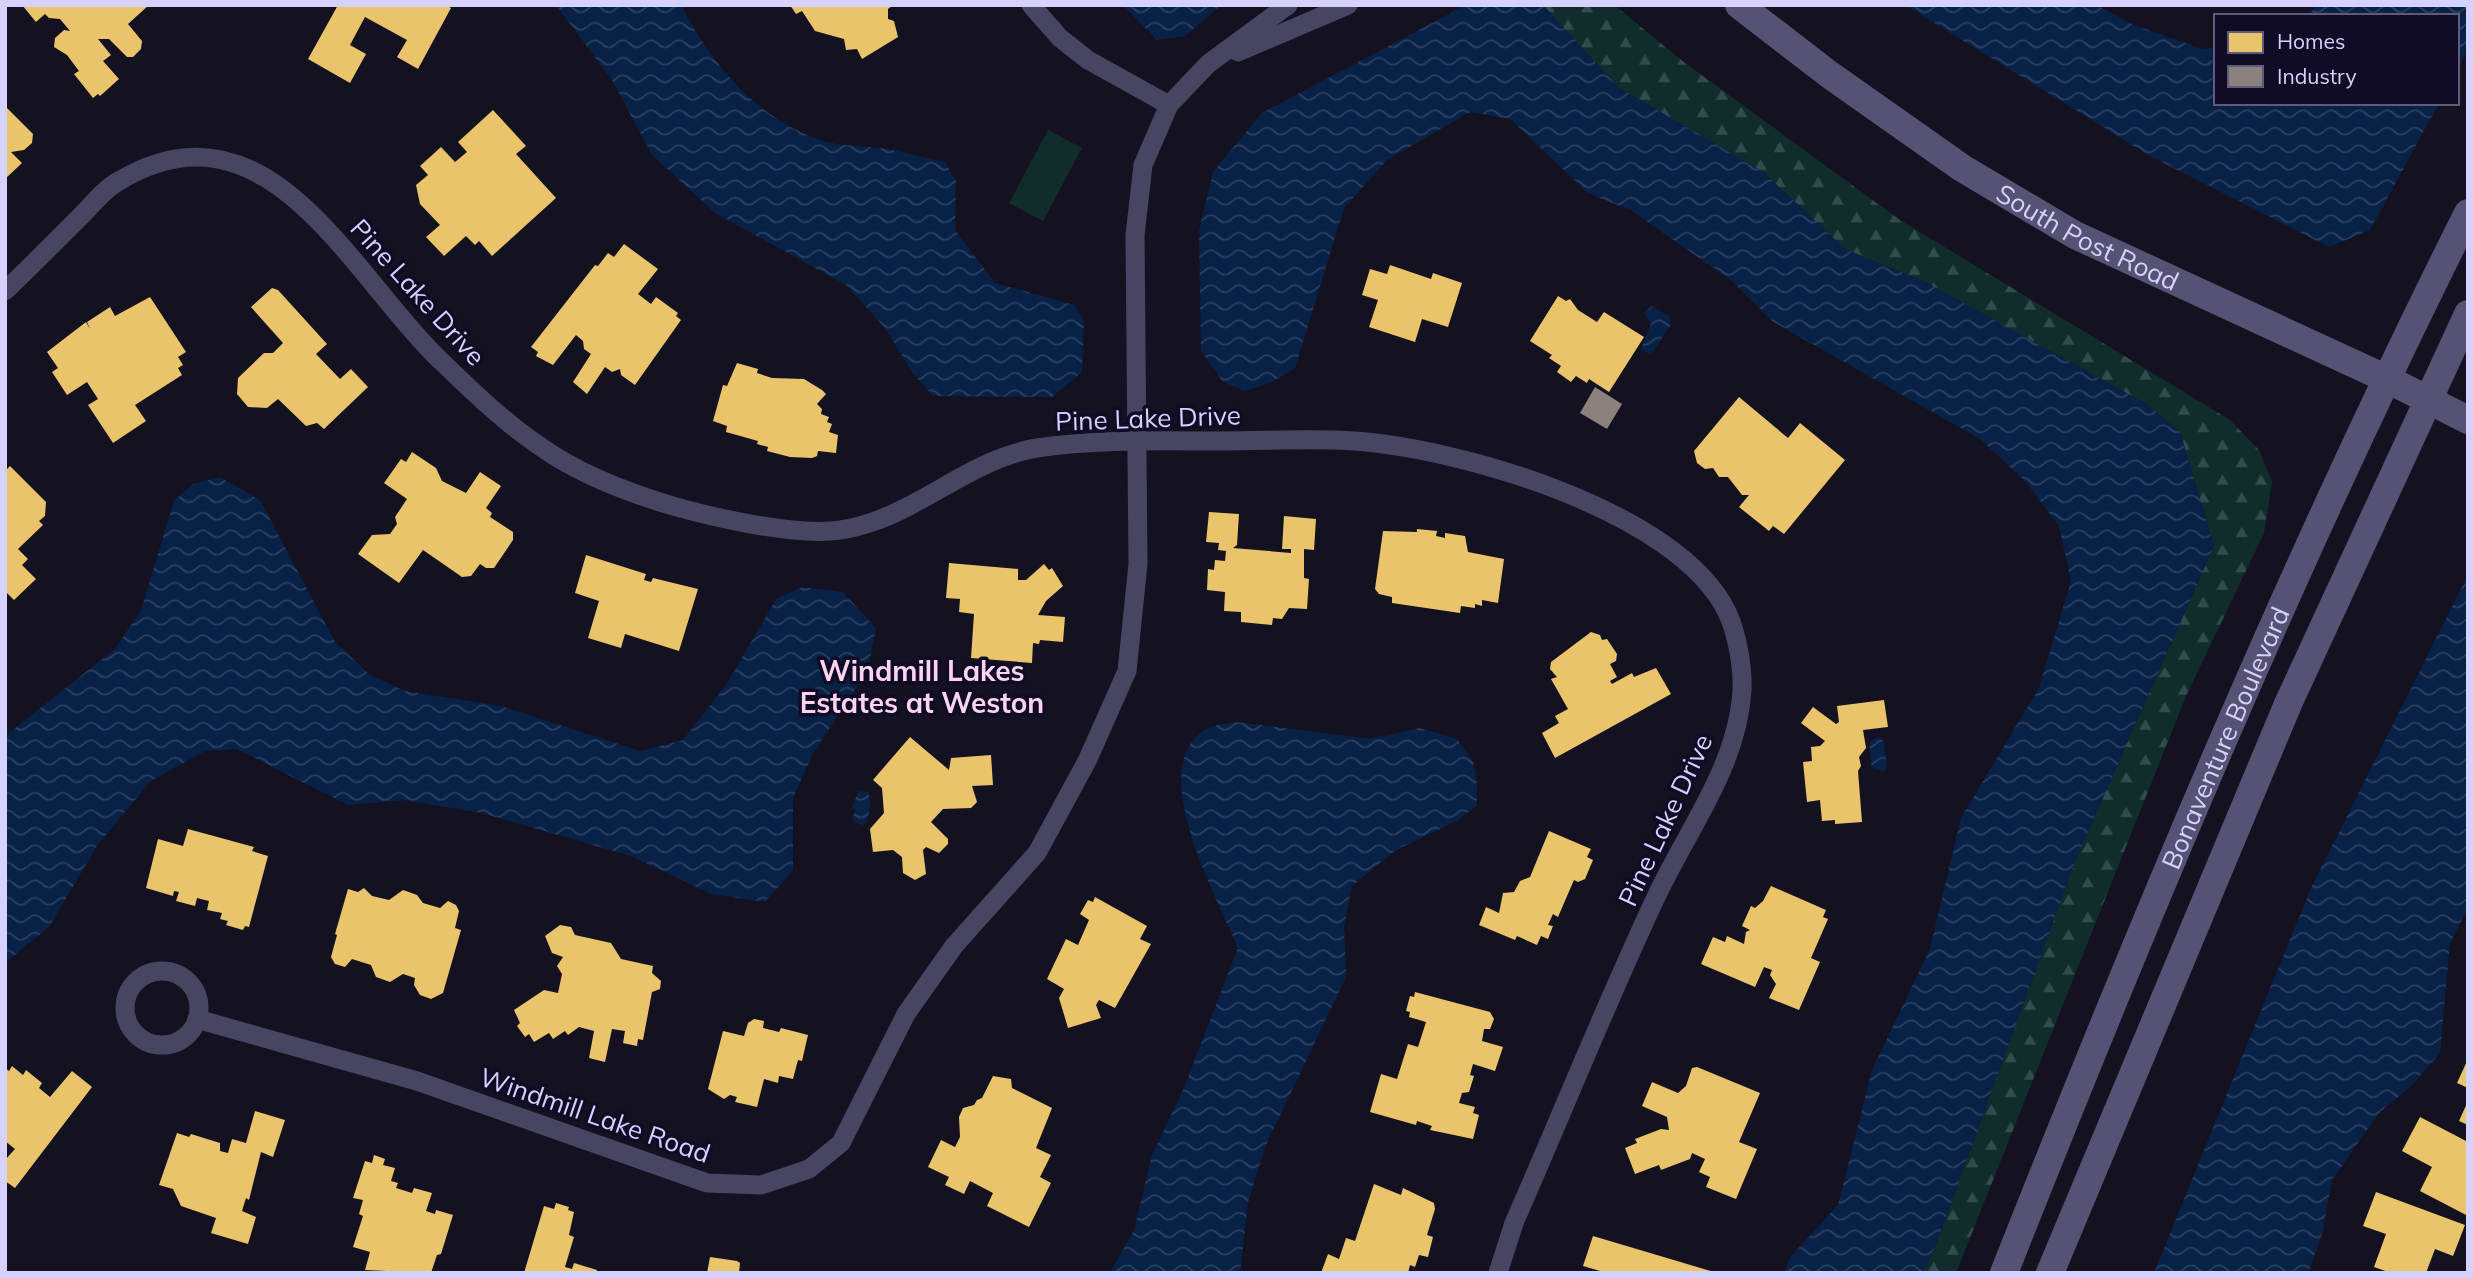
<svg xmlns="http://www.w3.org/2000/svg" width="2473" height="1278" font-family="Mulish,sans-serif">
<defs>
<pattern id="forest-firs" width="22" height="20" patternUnits="userSpaceOnUse" patternTransform="scale(1.75)"><rect width="22" height="20" fill="#102d2c"/><path d="M5 1l3.5 6h-7zM16 11l3.5 6h-7z" fill="#324b4c"/></pattern>
<pattern id="water-waves" width="16" height="10" patternUnits="userSpaceOnUse" patternTransform="scale(1.75)"><rect width="16" height="10" fill="#082147"/><path d="M0 5q4-4 8 0t8 0" fill="none" stroke="#2b4063"/></pattern>
</defs>
<rect width="100%" height="100%" fill="#141220"/>
<!-- forest -->
<path fill="url(#forest-firs)" d="M1542,5h72l71,58 215,157 330,200 29,30 13,32 -8,51 -78,163 -230,577h-34l12,-23 142,-391 138,-313 -34,-114 -32,-27 -221,-122 -82,-34 -82,-77 -145,-85z"/>
<!-- pitch -->
<path fill="#102d2c" d="M1048,130l34,18 -39,73 -34,-18z"/>
<!-- water -->
<g fill="url(#water-waves)">
<path d="M556,5h125c31,60 79,118 146,137 19,5 40,4 59,7 20,3 39,9 59,13l11,19 -1,49 40,53 79,22 10,16 -2,51 -30,25 -119,-1 -21,-24 -27,-44 -39,-43 -131,-72 -63,-58 -40,-75z"/>
<path d="M1123,5h98l-36,31 -28,4z"/>
<path d="M1466,5l78,1 74,81 145,85 82,77 82,34 221,122 32,27 34,114 -138,313 -142,391 -12,23h-138l7,-17 47,-51 34,-135 58,-121 31,-131 78,-130 32,-107 -12,-55 -34,-45 -45,-42 -208,-118 -40,-40 -100,-70 -44,-18 -78,-74 -40,-7 -83,48 -43,48 -49,160 -25,15 -25,8 -22,-9 -22,-31 -2,-120 14,-59 49,-59z"/>
<path d="M1905,5h191l38,20 69,24 13,-1v55h223l-69,127 -41,17 -179,-91z"/>
<path d="M2318,5h150v45l-11,19v-53h-150z"/>
<path d="M1652,306l17,10 2,8 -20,31 -10,-6 10,-25 -7,-11z"/>
<path d="M220,477l40,23 75,142 35,33 35,16 96,15 139,45 43,-11 43,-55 51,-87 26,-11 40,5 33,36 -9,44 -54,81 -20,45v72l-28,32 -54,-8 -80,-38 -149,-43 -79,-13 -55,5 -111,-56 -32,2 -54,30 -53,63 -49,83 -44,36v-227l110,-87 26,-39 33,-109 19,-17z"/>
<path d="M2468,575v333l-18,35 -10,110 -29,33 -32,27 -47,67 -10,54 -14,39h-154l157,-385z"/>
<path d="M1236,722l134,17 50,-11 37,11 16,22 4,22v22l-20,16 -61,29 -44,36 -8,40 2,51 -81,170 -17,55 -8,71h-130l24,-43 18,-75 32,-67 54,-140c-19,-48 -98,-186 -29,-220 7,-4 19,-4 27,-6z"/>
<path d="M1880,738l4,4 3,25 -3,5 -12,-4 -3,-24 4,-5z"/>
<path d="M859,791l9,1c4,9 2,26 -4,33l-9,-2 -3,-6 4,-6 -4,-5z"/>
</g>
<!-- homes -->
<g fill="#e9c46a">
<path d="M22,5h127l-21,19 14,17 -1,8 -8,8h-6l-18,-18h-11l13,16 -8,6 16,18 -19,17 -2,-2 -5,4 -19,-24 5,-3 -12,-16 -13,-8 1,-9 9,-8 6,1 -10,-12 -11,-1 -4,-4 -9,8z"/>
<path d="M338,5h108l5,3 -33,61 -21,-12 10,-17 -42,-23 -15,28 16,9 -16,29 -42,-24z"/>
<path d="M790,5h103l-5,4v10l6,2 4,16 -36,22 -5,-10 -11,1 -2,-11 -29,-8 -13,-20 -6,3z"/>
<path d="M5,106l28,28 -1,9 -8,7 -13,2 11,11 -17,16z"/>
<path d="M493,110l33,36 -10,8 40,44 -64,58 -13,-15 -4,4 -9,-9 -22,20 -18,-19 14,-12 -20,-21 -4,-19 12,-10 -8,-9 21,-19 14,15 12,-10 -9,-10z"/>
<path d="M624,244l34,25 -20,25 13,10 5,-7 22,16 -2,3 5,4 -46,65 -14,-10 -1,-6 -8,3 -7,-5 -18,27 -14,-12 18,-28 -7,-5 -1,-8 -7,-6 -23,30 -17,-9 2,-4 -7,-5 64,-82 3,1 10,-13 6,4z"/>
<path d="M1390,265l41,14 2,-6 29,10 -14,44 -26,-8 -7,23 -46,-15 9,-27 -16,-5 8,-26 17,5z"/>
<path d="M272,288l6,2 49,54 -11,10 24,25 11,-10 17,18 -44,42 -7,-6 -11,3 -28,-27 -11,9 -19,-1 -11,-13 1,-16 26,-25h9l10,-10 -32,-36z"/>
<path d="M1558,296l8,5 4,-2 8,11 19,12 7,-10 40,25 -35,55 -20,-13 -2,4 -11,-7 -5,6 -14,-10 4,-6 -12,-8 3,-3 -22,-14z"/>
<path d="M150,297l36,55 -8,5 5,8 -5,3 4,7 -47,30 11,16 -33,22 -25,-38 10,-6 -11,-17 -20,13 -15,-23 6,-4 -11,-16 39,-30 4,7 -3,-7 23,-15 5,9z"/>
<path d="M737,363l21,6 -1,4 15,5 32,1 18,11 4,4 -9,10 5,5 -1,5 8,3 -2,5 5,2 -3,8 9,3 -2,18 -18,-2 -1,5 -5,2 -22,-1 -23,-6 1,-4 -11,-3 1,-3 -32,-9 1,-6 -14,-5 10,-36 4,1z"/>
<path d="M1739,397l49,41 12,-15 45,37 -61,74 -11,-8 -4,5 -30,-24 10,-12h-7l-14,-18h-9l-6,-9 -8,1 -8,-6 -3,-12z"/>
<path d="M412,452l24,16 6,13 24,12 14,-21 21,14 -15,22 6,5 -2,4 23,15v8l-19,28h-8l-6,-4 -9,12 -9,1 -39,-27 -24,33 -41,-29 14,-19 18,-1 7,-10 -2,-7 12,-18 -23,-16 17,-24 5,3z"/>
<path d="M10,466l36,36 -1,14 -6,5 4,4 -25,24 10,10 -6,6 14,14 -22,21 -9,-9v-120z"/>
<path d="M1209,512l30,2 -2,31 -4,3 58,5v-4h-9l2,-33 32,3 -2,31 -10,-1v29l5,1 -2,30 -18,-1 -7,11 -9,-1 -1,7 -31,-3v-10l-17,-1 1,-19 -18,-2 1,-21 6,1 1,-10 10,1 1,-10 -8,-1 1,-7 -13,-1z"/>
<path d="M1417,529l20,2 -1,5 9,2v-5l20,3 3,16 36,7 -6,44 -16,-3v6l-7,-2v4l-14,-2 -1,7 -68,-10v-6l-13,-3 -4,-5 8,-58 34,1z"/>
<path d="M586,555l60,19 -2,6 7,2 2,-4 45,11 -19,62 -54,-17 -4,14 -33,-10 11,-37 -24,-8z"/>
<path d="M949,563l69,6v11h8l18,-16 5,6 3,-2 11,18 -17,15 -8,14 27,2 -2,25 -23,-2 -1,4 -6,-1 -1,20 -61,-5 3,-44 -15,-2 1,-13 -14,-1z"/>
<path d="M1591,632l9,3 2,5 5,-1 10,15 -1,7 -6,3 7,13 -7,4 2,3 20,-11 2,4 22,-9 15,26 -116,64 -13,-25 17,-10 -4,-7 13,-7 -17,-30 6,-2 -7,-8 1,-7z"/>
<path d="M1884,700l4,27 -25,3 3,18 -7,9 2,9 -3,5 4,51 -27,2v-4l-13,1 -2,-21 -13,2 -4,-40 9,-1 -1,-14 9,-1 5,-5 -24,-18 12,-16 23,17 3,-2 -2,-16z"/>
<path d="M910,737l39,33 2,-12 40,-3 2,30 -21,1 5,16 -6,6 -28,1 -12,13 17,17v5l-9,9 -13,-6 -3,3 3,24 -11,6 -12,-7 -1,-16 -9,-7 -20,2 -3,-23 14,-16 -2,-25 -9,-8z"/>
<path d="M188,829l66,18 -2,4 16,5 -19,71 -4,-1 -2,4 -17,-5 2,-4 -8,-2 2,-6 -15,-3 2,-9 -12,-3 -2,8 -19,-5 3,-9 -5,-1 -1,5 -27,-8 12,-49 25,7z"/>
<path d="M1549,831l42,18 -4,8 6,3 -8,19 -7,3 -4,-2 -16,37 -5,-3 -5,11 5,1 -5,13 -7,-3 -4,9 -20,-9 -2,4 -36,-15 7,-18 13,6 4,-20 11,-1 6,-11 10,-4z"/>
<path d="M1771,886l55,24 -3,7 5,2 -17,39 9,4 -21,48 -30,-12 7,-14 -6,-9 2,-5 -8,-3 -9,20 -54,-23 12,-27 12,5 2,-6 17,8 2,-12 4,-2 -8,-4 9,-20 4,2 8,-7z"/>
<path d="M364,888l8,8 17,4 14,-10 14,5 6,8 17,5 8,-7 8,4 3,6 -4,17 6,2 -18,63 -12,6 -11,-4 -6,-10 1,-7 -12,-4 -13,8 -14,-5 -5,-12 -19,-6 -7,8 -10,-3 -4,-7 6,-22 -2,-1 13,-45 10,3z"/>
<path d="M1095,897l52,29 -7,13 11,5 -36,64 -16,-8 -3,5 5,13 -33,10 -9,-30 5,-9 -17,-10 19,-40 12,6 11,-25 -9,-6 8,-14 5,2z"/>
<path d="M560,925l11,2 4,8 36,8 10,16 32,7 -1,7 9,8 -1,8 -8,3 -9,48 -5,-1 -1,7 -14,-3 2,-12 -13,-2 -7,33 -16,-4 5,-27 -15,-4 -11,8 -3,-4 -12,8 -4,-6 -15,9 -5,-8 -4,3 -8,-11 3,-3 -6,-13 30,-20 14,3 4,-19 -5,-8 6,-9 -11,-4 -7,-17z"/>
<path d="M1415,992l75,20 4,7 -4,10h-6l-2,12 21,6 -8,24 -22,-7 -3,11 4,1 -5,16 -7,1 -3,10 16,4 -2,6 6,2 -6,24 -43,-9 2,-4 -15,-5 -1,4 -46,-13 11,-38 16,5 11,-35 10,3 8,-25 -17,-5 1,-5 -4,-1 4,-15 4,1z"/>
<path d="M754,1019l10,2 -1,7 16,4 2,-4 27,7 -6,26 -4,-1 -5,19 -14,-3 -1,7 -14,-4 -7,28 -22,-5 2,-5 -7,-2 -6,4 -16,-10 15,-58 21,5 4,-13z"/>
<path d="M2468,1059v29l-11,-5z"/>
<path d="M12,1066l11,9 3,-5 16,13 -3,5 11,9 22,-26 20,16 -77,101 -10,-7v-21l10,-11 -10,-8v-73l4,3z"/>
<path d="M1697,1067l63,26 -21,49 18,7 -21,50 -30,-12 4,-10 -11,-5 6,-13 -13,-6 -2,6 -29,11 -2,-5 -24,9 -10,-26 12,-5 -2,-4 26,-10 8,1 -2,-13 -25,-11 10,-24 26,11 8,-7 6,-18z"/>
<path d="M993,1076l18,3 1,9 40,20 -16,40 15,7 -11,22 11,6 -22,44 -42,-21 6,-13 -23,-12 -6,13 -19,-9 4,-8 -21,-10 13,-27 14,7 5,-10 -1,-20 4,-9 11,-3 3,-5 5,-2z"/>
<path d="M2468,1101v24l-9,-4z"/>
<path d="M255,1111l30,9 -12,37 -12,-5 -12,48 -3,-2 -4,13 14,6 -8,27 -37,-11 5,-15 -35,-12 -8,-17 -14,-4 18,-52 12,4 2,-3 29,9v8l8,2 4,-14 14,4z"/>
<path d="M2420,1117l48,25v74l-48,-25 12,-24 -30,-16z"/>
<path d="M374,1155l11,4 -2,6 12,3 -4,13 7,2 -2,5 16,5 2,-5 18,5 -6,18 9,3 1,-4 17,5 -12,39 -4,1 -6,18 -66,-3 5,-18 -17,-5 10,-31 -4,-2 4,-14 -10,-2 12,-37 7,2z"/>
<path d="M1374,1184l27,11 2,-7 31,15 1,6 -8,26 6,2 -5,20 -9,-2 -4,12 -5,-2 -2,8h-87l7,-19 11,5 7,-21 9,3z"/>
<path d="M2376,1192l89,33 -12,31 -18,-7 -9,24h-35l-17,-6 12,-33 -23,-8z"/>
<path d="M556,1203l13,4 -1,3 6,2 -5,23 5,2 -9,30 7,2 2,-6 23,7 -1,3h-72l20,-67 10,3z"/>
<path d="M1593,1236l121,36v1h-107l-24,-7z"/>
<path d="M710,1257l27,4 3,2 -1,10h-32z"/>
</g>
<!-- industry -->
<path fill="#8a817c" d="M1595,387l27,17 -15,25 -27,-16z"/>
<g fill="none" stroke-linecap="round" stroke-linejoin="round">
<!-- street -->
<g stroke="#464662" stroke-width="19">
<path d="M1031,5l29,33 28,22 81,45"/>
<path d="M1238,52l110,-47"/>
<path d="M5,291c25,-24 50,-49 75,-74 12,-12 24,-28 39,-36 149,-90 233,96 322,180 31,30 64,62 100,86 38,27 88,46 132,59 42,12 114,28 157,25 24,-1 54,-12 75,-23 44,-22 83,-52 132,-60 61,-9 123,-7 184,-7 44,0 89,-3 133,0 105,7 324,70 373,171 10,21 16,55 15,78 -4,75 -54,139 -85,205 -51,108 -95,219 -143,328l-16,50"/>
<circle cx="162" cy="1008" r="37"/>
<path d="M197,1019l220,62 290,102 54,2 48,-16 32,-26 65,-129 48,-68 83,-93 50,-92 40,-90 11,-107 -3,-329 8,-70 26,-60 39,-41 80,-59"/>
</g>
<!-- secondary -->
<g stroke="#555374" stroke-width="28">
<path id="s1" d="M1739,5l91,70 132,93 113,67 310,143 83,42"/>
<path id="s2" d="M2004,1273c142,-359 291,-716 464,-1060"/>
<path d="M2050,1273l238,-569 180,-390"/>
</g>
</g>
<g text-anchor="middle" dominant-baseline="central" stroke-width="7" stroke-linejoin="round" paint-order="stroke">
<!-- street labels -->
<g font-size="26" fill="#d5d2ff" stroke="#100c26">
<text stroke="none"><textPath href="#s1" startOffset="420">South Post Road</textPath></text>
<text transform="translate(418 292) rotate(48)">Pine Lake Drive</text>
<text transform="translate(1148 418) rotate(-2)">Pine Lake Drive</text>
<text stroke="none"><textPath href="#s2" startOffset="579">Bonaventure Boulevard</textPath></text>
<text transform="translate(1665 820) rotate(-65)">Pine Lake Drive</text>
<text transform="translate(595 1115) rotate(19)">Windmill Lake Road</text>
</g>
<!-- neighbourhood labels -->
<g font-size="28" font-weight="bold" fill="#ffd4f1" stroke="#100c26">
<text x="922" y="670">Windmill Lakes<tspan x="922" dy="32">Estates at Weston</tspan></text>
</g>
</g>
<!-- border -->
<rect width="2473" height="1278" fill="none" stroke="#d5d2ff" stroke-width="14"/>
<!-- legend -->
<rect x="2214" y="14" width="245" height="91" fill="#100c26" stroke="#5f5b7d" stroke-width="2"/>
<rect x="2228" y="32" width="35" height="21" fill="#e9c46a" stroke="#5f5b7d" stroke-width="2"/>
<text x="2277" y="49" font-size="21" fill="#d5d2ff">Homes</text>
<rect x="2228" y="66" width="35" height="21" fill="#8a817c" stroke="#5f5b7d" stroke-width="2"/>
<text x="2277" y="84" font-size="21" fill="#d5d2ff">Industry</text>
</svg>
